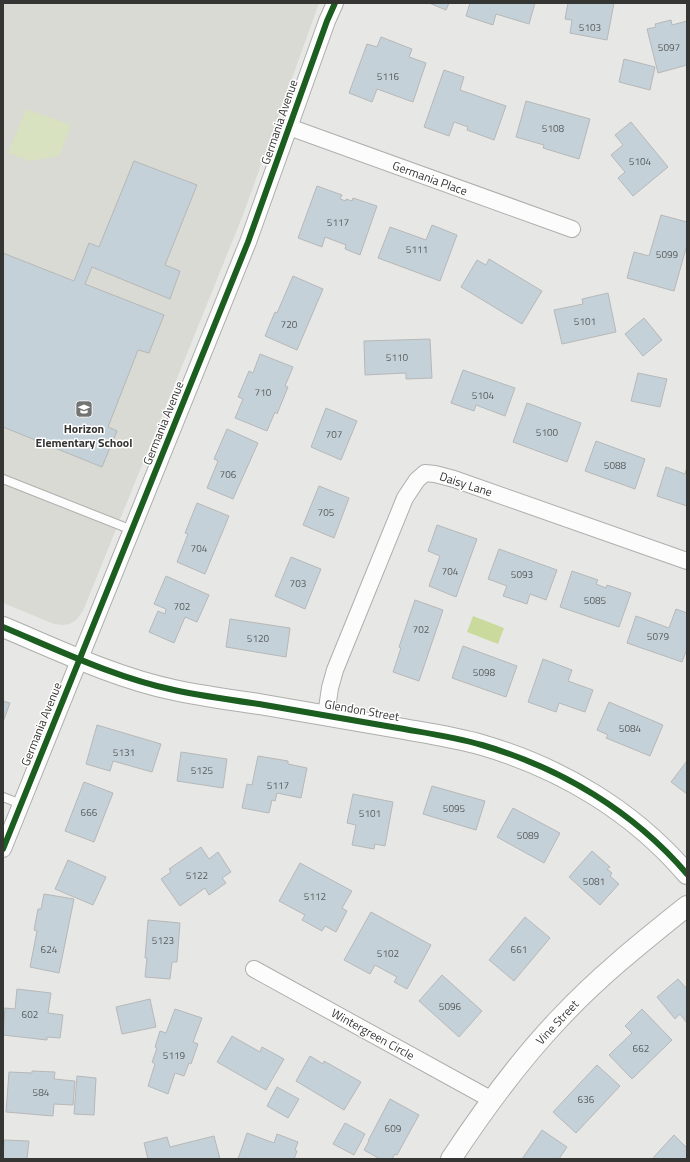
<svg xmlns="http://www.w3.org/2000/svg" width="690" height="1162" font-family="'Titillium Web',sans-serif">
<rect width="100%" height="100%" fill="#e7e8e6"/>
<!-- built -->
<path fill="#d8dad3" d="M3,3h316l-76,212 -160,396 -7,9 -6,4 -8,1 -8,-1 -51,-21z"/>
<!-- green -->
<path fill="#d8e1c0" d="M26,109l45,16 -12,31 -30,5 -21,-8z"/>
<!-- water -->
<path fill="#cada9c" d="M473,616l31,12 -6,16 -31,-12z"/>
<!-- building -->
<g fill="#c4d1d9" stroke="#b7b8b7">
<path d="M429,3h20l-3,7z"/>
<path d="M470,3h65l-6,21 -33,-10 -3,11 -27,-9z"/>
<path d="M568,3h46l-7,37 -37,-7 2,-13 -7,-1z"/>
<path d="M671,20l1,5 15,-4v44l-29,8 -11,-44 9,-2 -1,-3z"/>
<path d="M381,37l31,12 -3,8 17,6 -13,39 -36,-13 -5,13 -23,-9 18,-49 10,3z"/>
<path d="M624,59l31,8 -5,23 -31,-8z"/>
<path d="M444,70l20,7 -4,13 46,16 -12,34 -27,-10 1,-3 -14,-5 -5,14 -25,-9z"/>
<path d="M526,101l64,18 -11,40 -36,-11 1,-3 -28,-8z"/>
<path d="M631,122l37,45 -35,29 -15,-18 7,-6 -14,-17 12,-10 -8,-10z"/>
<path d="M134,161l63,24 -32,80 15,6 -10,28 -78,-32 -7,17 79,31 -15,38 -11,-3 -30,77 9,4 -15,36 -99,-40v-174l71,28 15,-38 10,4z"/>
<path d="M317,186l25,9 -2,4 6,2v-2l6,2 1,-3 24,8 -17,49 -15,-6 1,-4 -21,-8 -3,10 -24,-9z"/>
<path d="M661,215l26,7v23l-13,46 -47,-13 7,-26 15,4z"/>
<path d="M432,225l25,10 -17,46 -62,-23 12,-31 36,13z"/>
<path d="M489,259l53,32 -20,33 -61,-37 16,-27 9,5z"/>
<path d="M293,276l30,13 -26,61 -32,-14 10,-24 2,1z"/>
<path d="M608,293l8,39 -54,12 -8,-34 29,-6 -1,-5z"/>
<path d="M644,318l18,22 -19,16 -18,-22z"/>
<path d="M430,339l2,39 -26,1v-6l-41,2 -1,-34z"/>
<path d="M260,354l33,13 -8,19 3,1 -11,27 -2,-2 -8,19 -32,-13 8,-19 -5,-2 11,-26 4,2z"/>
<path d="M463,370l52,18 -10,28 -29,-11 -2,6 -23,-8z"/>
<path d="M638,373l29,6 -7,28 -29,-6z"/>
<path d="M527,403l54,20 -14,39 -54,-20z"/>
<path d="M326,408l31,13 -16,39 -30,-13z"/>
<path d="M227,429l31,14 -25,56 -26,-11 11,-27 -4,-2z"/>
<path d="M596,441l49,18 -10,30 -50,-18z"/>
<path d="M666,467l19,7 2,-7v39l-30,-10z"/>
<path d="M319,486l30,12 -15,40 -31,-13z"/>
<path d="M197,503l32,13 -24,58 -28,-12 11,-28 -3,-1z"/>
<path d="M437,525l40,14 -21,58 -27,-11 11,-30 -12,-5z"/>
<path d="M499,549l58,21 -11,30 -16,-6 -3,10 -24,-8 4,-10 -19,-7z"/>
<path d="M291,557l30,12 -16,40 -30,-13z"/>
<path d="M572,571l26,9 -2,4 10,4 1,-3 24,8 -12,34 -59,-20z"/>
<path d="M166,576l43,19 -12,27 -12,-5 -11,26 -25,-11 9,-21 7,3 1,-5 -12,-5z"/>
<path d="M415,600l28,10 -24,71 -26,-9 8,-24 -2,-1z"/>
<path d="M676,609l11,4v36l-5,13 -55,-19 9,-27 33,12z"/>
<path d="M230,619l60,9 -4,29 -60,-10z"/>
<path d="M463,646l54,20 -11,31 -54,-19z"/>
<path d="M543,659l29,11 -4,11 25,9 -8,22 -26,-9 -3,9 -28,-10z"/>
<path d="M3,701l7,2 -7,19z"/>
<path d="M609,702l54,23 -13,31 -44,-18 2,-3 -11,-5z"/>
<path d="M97,725l64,19 -9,28 -39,-11 -3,10 -24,-7z"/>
<path d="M181,752l46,7 -4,29 -46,-7z"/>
<path d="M258,756l30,5v3l19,4 -6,30 -24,-5 -2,8 -3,-1 -3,13 -27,-5 5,-24 5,1z"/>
<path d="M687,761v33l-16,-12z"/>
<path d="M84,782l29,11 -19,49 -29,-11z"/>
<path d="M432,786l53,15 -9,29 -53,-16z"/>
<path d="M353,794l40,8 -8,44 -10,-2 -1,5 -22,-4 4,-20 -9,-2z"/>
<path d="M513,808l47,25 -16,30 -47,-26z"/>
<path d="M201,847l8,12 9,-7 13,20 -9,6 4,5 -17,12 -4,-7 -25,18 -19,-27 10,-7 -2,-3z"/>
<path d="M592,851l18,16 -3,2 5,4 -2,3 9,8 -19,21 -31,-28z"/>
<path d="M68,860l38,17 -13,28 -38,-16z"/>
<path d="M300,863l52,28 -10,17 5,3 -11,21 -11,-6 -3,5 -20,-11 3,-5 -26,-14z"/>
<path d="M44,894l30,5 -15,74 -29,-6 7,-36 -3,-1 4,-21h3z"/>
<path d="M371,912l60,33 -24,44 -13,-7 3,-5 -22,-12 -5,9 -26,-14z"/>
<path d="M525,917l25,21 -36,43 -25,-21z"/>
<path d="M148,920l32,3 -3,39h-5l-2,17 -25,-2 2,-19h-2z"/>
<path d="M442,975l40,36 -23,26 -40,-36z"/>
<path d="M678,979l9,10v34l-7,-9 -5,5 -18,-22z"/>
<path d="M17,989l34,4 -3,20 15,2 -3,23 -13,-1v3l-44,-5 2,-27 10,1z"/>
<path d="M150,999l6,28 -34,7 -6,-27z"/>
<path d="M175,1009l27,9 -9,24 5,2 -7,20 -2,-1 -5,13 -9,-3 -7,21 -20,-8 7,-22 -3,-2 5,-14 -2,-1 5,-16 6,2z"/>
<path d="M642,1009l30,31 -40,39 -23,-24 23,-22 -7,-7z"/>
<path d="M232,1036l28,16 2,-5 22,12 -18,31 -49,-28z"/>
<path d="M310,1056l13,8 1,-3 37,21 -17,28 -48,-29z"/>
<path d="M597,1065l23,21 -44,47 -23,-21z"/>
<path d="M32,1071l23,1 -1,7 21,2 -2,24 -19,-1 -1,12 -47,-4 3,-40 23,1z"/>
<path d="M77,1076l19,2 -2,37 -20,-1z"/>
<path d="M277,1087l22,12 -11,19 -21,-12z"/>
<path d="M390,1099l29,16 -22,40 -2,-1 -3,5h-12l-16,-9 5,-9h-1z"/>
<path d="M345,1123l20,11 -11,21 -21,-11z"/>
<path d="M542,1130l25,17 -8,12h-37z"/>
<path d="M247,1133l27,10 3,-9 21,8 -3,8 2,1 -3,8h-56z"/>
<path d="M674,1135l13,13v11h-35z"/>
<path d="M214,1136l6,23h-72l-4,-16 23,-6 3,10z"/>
<path d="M4,1140l25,1 -2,18h-24z"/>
</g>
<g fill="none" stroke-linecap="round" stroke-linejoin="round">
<defs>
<g id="service">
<path d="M3,479l129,51"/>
<path d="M3,797l18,7"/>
</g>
<g id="minor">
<path d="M289,127l283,102"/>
<path d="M326,715l4,-27 5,-18 70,-172 12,-18 8,-7 10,1 19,5 233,82"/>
<path d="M3,849l245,-607 79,-221 8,-18"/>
<path d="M254,969l238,131"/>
</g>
<g id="tertiary">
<path d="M3,627c55,23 113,51 171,63 28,6 57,10 85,14 46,8 93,16 139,24 28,5 57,9 84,17 79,23 151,66 205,129"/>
<path d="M451,1159c33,-50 67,-97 108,-140 39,-42 83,-77 128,-113"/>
</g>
</defs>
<!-- service casing -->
<use href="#service" stroke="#aeafad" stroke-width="10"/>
<!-- minor casing -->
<use href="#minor" stroke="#aeafad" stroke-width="18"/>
<!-- tertiary casing -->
<use href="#tertiary" stroke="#aeafad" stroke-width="22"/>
<!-- service -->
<use href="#service" stroke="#fbfcfb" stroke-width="8"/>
<!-- minor -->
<use href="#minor" stroke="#fbfcfb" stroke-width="16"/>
<!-- tertiary -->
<use href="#tertiary" stroke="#fbfcfb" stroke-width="20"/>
<defs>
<g id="cycleway">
<path d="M3,627c55,23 113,51 171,63 28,6 57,10 85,14 46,8 93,16 139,24 28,5 57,9 84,17 79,23 151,66 205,129"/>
<path d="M3,849l245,-607 79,-221 8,-18"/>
</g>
</defs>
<!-- cycleway casing -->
<use href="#cycleway" stroke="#fff" stroke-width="8"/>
<!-- cycleway -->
<use href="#cycleway" stroke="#1b5e20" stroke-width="6"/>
</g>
<!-- icons -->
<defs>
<symbol id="school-square" viewBox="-11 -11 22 22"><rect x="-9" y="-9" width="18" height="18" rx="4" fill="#737472" stroke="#fff"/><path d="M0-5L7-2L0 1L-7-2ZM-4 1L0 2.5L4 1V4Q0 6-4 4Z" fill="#fff"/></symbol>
</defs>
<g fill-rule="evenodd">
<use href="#school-square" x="74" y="399" width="20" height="20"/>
</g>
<g text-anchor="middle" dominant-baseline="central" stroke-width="3" stroke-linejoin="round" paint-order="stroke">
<!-- number labels -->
<g font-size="10" fill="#595d5d">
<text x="590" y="27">5103</text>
<text x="669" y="47">5097</text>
<text x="388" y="76">5116</text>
<text x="553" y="128">5108</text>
<text x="640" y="161">5104</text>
<text x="338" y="222">5117</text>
<text x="417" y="249">5111</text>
<text x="667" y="254">5099</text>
<text x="585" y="321">5101</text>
<text x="289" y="324">720</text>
<text x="397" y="357">5110</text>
<text x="263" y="392">710</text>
<text x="483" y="395">5104</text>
<text x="547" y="432">5100</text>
<text x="334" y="434">707</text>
<text x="615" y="465">5088</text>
<text x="228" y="474">706</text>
<text x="326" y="512">705</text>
<text x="199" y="548">704</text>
<text x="450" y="571">704</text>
<text x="522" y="574">5093</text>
<text x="298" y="583">703</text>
<text x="595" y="600">5085</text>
<text x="182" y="606">702</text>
<text x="421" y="629">702</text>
<text x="658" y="636">5079</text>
<text x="258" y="638">5120</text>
<text x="484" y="672">5098</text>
<text x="630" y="728">5084</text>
<text x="124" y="752">5131</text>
<text x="202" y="770">5125</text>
<text x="278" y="785">5117</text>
<text x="454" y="808">5095</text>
<text x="89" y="812">666</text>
<text x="370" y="813">5101</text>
<text x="528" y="835">5089</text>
<text x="197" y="875">5122</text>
<text x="594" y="881">5081</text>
<text x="315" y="896">5112</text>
<text x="163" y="940">5123</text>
<text x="49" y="949">624</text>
<text x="519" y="949">661</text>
<text x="388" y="953">5102</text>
<text x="450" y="1006">5096</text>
<text x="30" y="1014">602</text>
<text x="641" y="1048">662</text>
<text x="174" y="1055">5119</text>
<text x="41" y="1092">584</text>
<text x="586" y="1099">636</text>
<text x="393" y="1128">609</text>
</g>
<!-- street labels -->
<g font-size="12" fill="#353634" stroke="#fff">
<text transform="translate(279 122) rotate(-71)">Germania Avenue</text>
<text transform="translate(430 178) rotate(20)">Germania Place</text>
<text transform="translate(163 423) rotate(-68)">Germania Avenue</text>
<text transform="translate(466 484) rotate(18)">Daisy Lane</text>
<text transform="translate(362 710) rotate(10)">Glendon Street</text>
<text transform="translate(41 724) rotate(-68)">Germania Avenue</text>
<text transform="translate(557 1022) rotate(-47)">Vine Street</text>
<text transform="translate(373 1034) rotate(29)">Wintergreen Circle</text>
</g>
<!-- poi labels -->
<g font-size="12" font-weight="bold" fill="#353634" stroke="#fff">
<text x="84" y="428">Horizon<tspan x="84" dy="14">Elementary School</tspan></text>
</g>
</g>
<!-- border -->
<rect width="690" height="1162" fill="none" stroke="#353634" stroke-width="8"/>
</svg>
